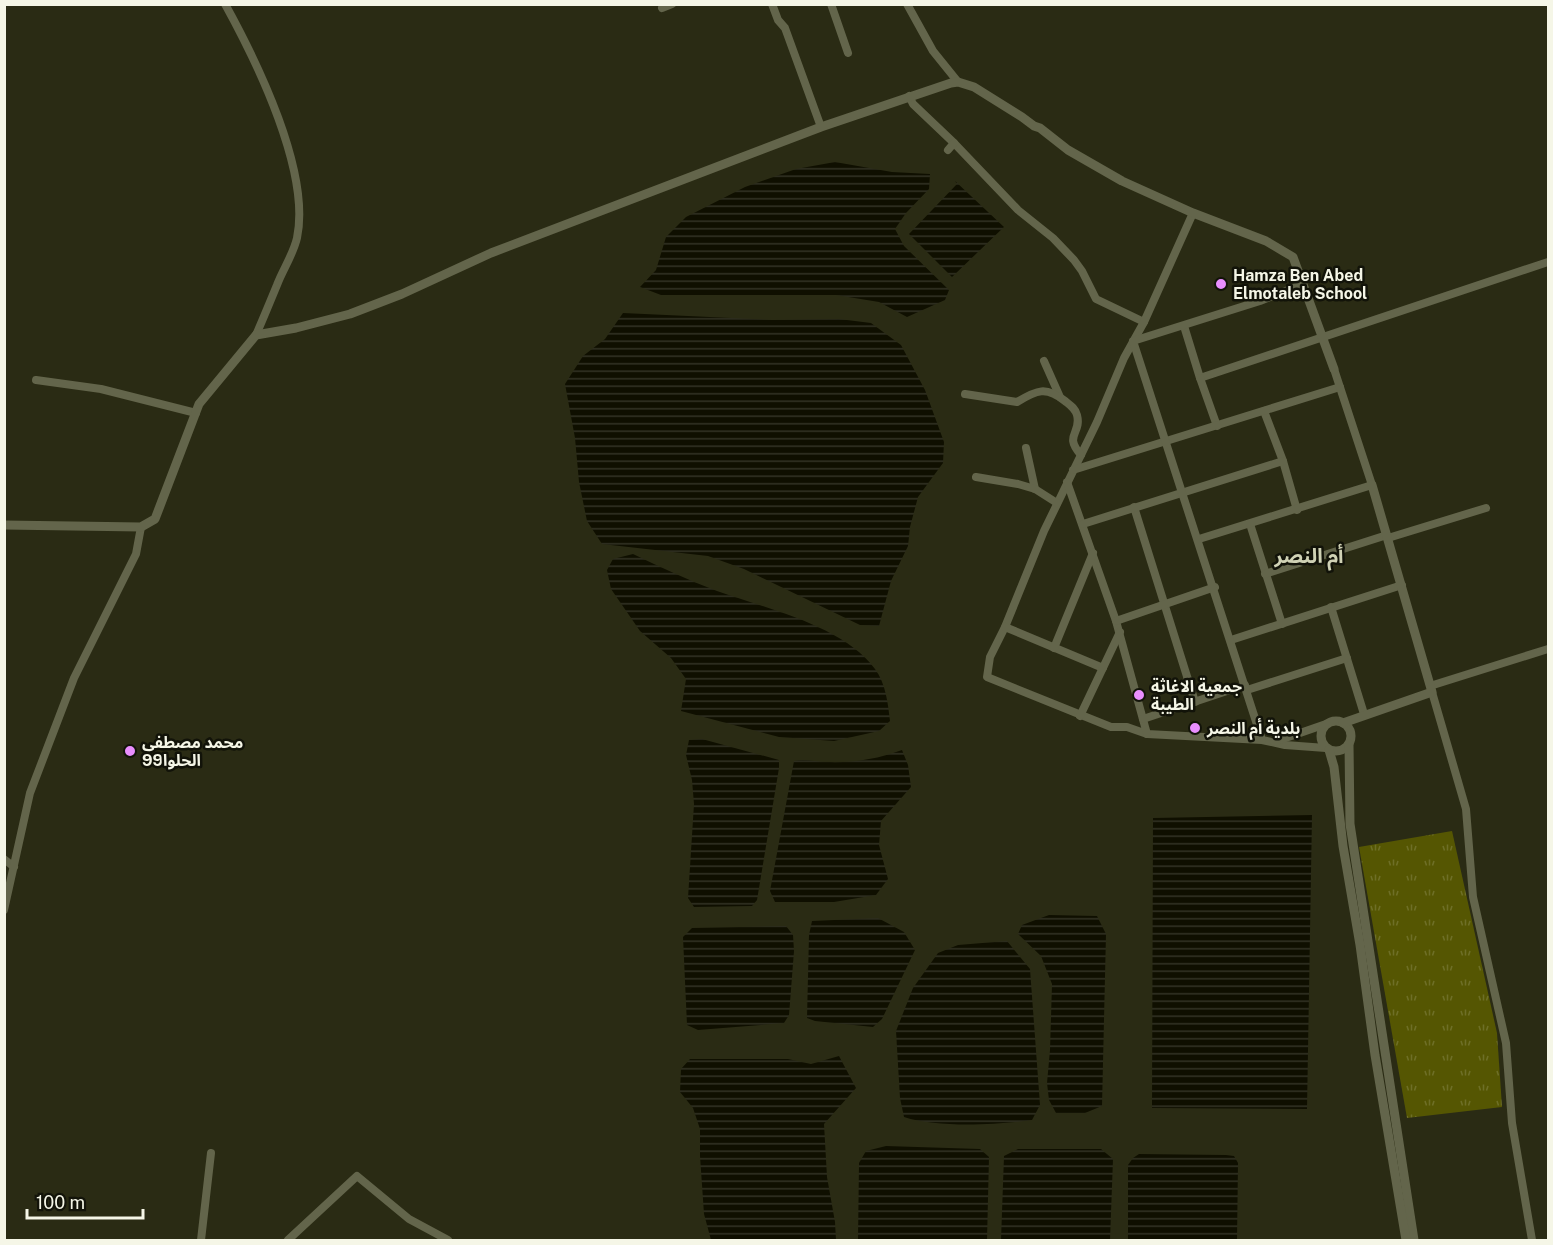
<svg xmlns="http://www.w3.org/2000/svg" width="1553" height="1245" font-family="'Public Sans','Noto Sans Arabic',sans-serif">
<defs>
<pattern id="grass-tufts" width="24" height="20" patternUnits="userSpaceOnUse" patternTransform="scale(1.5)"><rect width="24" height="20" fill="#555602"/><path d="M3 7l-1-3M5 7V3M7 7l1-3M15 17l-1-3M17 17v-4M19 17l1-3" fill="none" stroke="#6e6f27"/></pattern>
<pattern id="water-rules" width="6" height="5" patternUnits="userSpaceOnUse" patternTransform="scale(1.5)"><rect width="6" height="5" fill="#0f0f00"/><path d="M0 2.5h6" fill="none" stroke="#333325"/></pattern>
</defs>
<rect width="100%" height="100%" fill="#2a2b14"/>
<!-- grass -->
<path fill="url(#grass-tufts)" d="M1452,831l45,202 5,74 -95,11 -48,-271z"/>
<!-- water -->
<g fill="url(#water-rules)">
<path d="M835,162l57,10 38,2 -1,15 -23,24 -11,16 9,17 45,44 -4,10 -38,17 -28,-15 -43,-7h-175l-21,-8 16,-17 10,-33 20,-20 59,-30 51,-18z"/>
<path d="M955,181l49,46 -52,50 -43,-43 48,-50z"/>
<path d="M623,313l149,7 67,-1 32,4 30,22 24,45 19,52 -1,21 -25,34 -8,30 -2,19 -17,35 -12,45 -19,-1 -116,-56 -36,-13 -106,-12 -15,-23 -8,-39 -4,-44 -10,-54 18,-28 22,-17z"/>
<path d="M633,554c27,13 55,26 84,37 50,18 125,34 158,78 11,15 13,35 15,52l-11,10 -45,10 -55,-4 -98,-26 5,-32 -15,-21 -31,-27 -29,-42 -4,-19 6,-11z"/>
<path d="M702,739l77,21v8l-22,132 -5,6 -58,1 -6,-9 6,-94 -2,-24 -6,-25 3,-15z"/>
<path d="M902,750l6,15 3,22 -30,34 -2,24 9,34 -12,16 -42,7h-59l-5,-11 24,-130c11,-3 22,1 33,1 26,1 51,-3 75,-12z"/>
<path d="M1312,815l-5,294 -155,-1 1,-290z"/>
<path d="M1049,915l48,1 9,18 -4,172 -17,7h-29l-7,-13 -2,-17 3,-33 2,-66 -11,-28 -23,-22 4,-9z"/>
<path d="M878,918l26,14 11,18 -33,69 -9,8 -58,-6 -8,-3 2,-83 3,-14z"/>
<path d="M786,926l7,9 1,16 -5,64 -5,8 -86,7 -11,-5 -4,-88 9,-9z"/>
<path d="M1007,941l23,28 10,136 -8,15c-35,5 -95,8 -128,-3l-4,-19 -4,-67 17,-43 25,-35 20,-8z"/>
<path d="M839,1056l17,32 -32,36 3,53 8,45 1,18h-125l-7,-26 -4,-58v-27l-7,-21 -13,-16 1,-23 9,-10h98l23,5z"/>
<path d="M886,1146l94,3 9,8 -2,83h-129l1,-77 7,-12z"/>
<path d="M1018,1149h83l12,10 -3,81h-109l3,-84z"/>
<path d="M1139,1154l87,1 8,1 4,7 -1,77h-109v-75l5,-7z"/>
</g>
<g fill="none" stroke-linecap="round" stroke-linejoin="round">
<!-- minor -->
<g stroke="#63654b" stroke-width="8">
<path d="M225,4c32,58 86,168 72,234 -4,17 -14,31 -20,47 -7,17 -14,34 -21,50"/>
<path d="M772,4l6,16 7,8 36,99"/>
<path d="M831,4l17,49"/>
<path d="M907,4l26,47 25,31"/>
<path d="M662,8l10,-4"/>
<path d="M909,96l4,8 41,39 64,67 35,28 21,22 8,11 14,28 48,23"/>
<path d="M948,150l6,-7"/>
<path d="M1193,213l-49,109 -20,36 -27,64 -53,109 -39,96 -15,30 -3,20 124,50h16l20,7 115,6 23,5 41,3"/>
<path d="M1184,326l16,52 348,-116"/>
<path d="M1044,361l16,36"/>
<path d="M1200,378l17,48"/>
<path d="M36,380l65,9 95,24"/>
<path d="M965,394l52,8c20,-12 29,-16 48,-1 5,4 10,7 12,14 5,19 -14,20 4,40"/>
<path d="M1264,411l19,50 14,49"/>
<path d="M1026,448l9,41"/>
<path d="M1073,470l267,-83"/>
<path d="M976,477l42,7 17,5 22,14"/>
<path d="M1067,482l49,139 31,113"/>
<path d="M1134,507l61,195"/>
<path d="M1083,524l200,-63"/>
<path d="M1250,524l32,100"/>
<path d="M1388,538l98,-30"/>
<path d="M1199,539l173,-54 -38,-116"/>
<path d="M1265,574l122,-39"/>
<path d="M1331,607l33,107"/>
<path d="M1116,621l99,-34"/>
<path d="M1005,627l98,41"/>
<path d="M1231,640l171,-55"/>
<path d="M1054,648l39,-95"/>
<path d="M1430,686l118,-37"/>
<path d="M1247,690l100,-32"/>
<path d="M1432,692l34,117 7,88 33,146 6,80 20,117"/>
<path d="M1080,716l40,-84"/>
<path d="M1143,719l102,-34"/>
<path d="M1262,740l-129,-399 127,-40 43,-17"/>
<path d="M1274,742l52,-18"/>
<path d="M4,859l10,8"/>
<path d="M4,910l26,-117 44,-115 62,-124 5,-27"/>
<path d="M201,1240l10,-87"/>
<path d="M288,1240l69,-64 52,43 39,21"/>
</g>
<!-- tertiary -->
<g stroke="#63654b" stroke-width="9">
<path d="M4,525l137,2 14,-8 44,-115 57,-69 40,-7 54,-14 52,-20 89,-41 330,-126 130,-44 7,-1 16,5 48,30 12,9 6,2 28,22 54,31 71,32 73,28 27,16 41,112"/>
<circle cx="1336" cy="736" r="15"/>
<path d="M1343,723l89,-31 -60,-207"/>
<path d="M1349,744l1,80 64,416"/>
<path d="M1329,750l5,17 9,79 17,99 15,110 31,185"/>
</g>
</g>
<!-- markers -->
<g fill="#e98efe" stroke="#121309" stroke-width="2">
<circle cx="1221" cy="284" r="6"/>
<circle cx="1139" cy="695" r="6"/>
<circle cx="1195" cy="728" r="6"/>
<circle cx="130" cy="751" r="6"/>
</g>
<g text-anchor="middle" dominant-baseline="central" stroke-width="5" stroke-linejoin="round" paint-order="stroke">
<!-- poi labels -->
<g font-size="16" font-weight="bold" fill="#f5f6e7" stroke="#121309" text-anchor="start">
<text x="1233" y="275">Hamza Ben Abed<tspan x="1233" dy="18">Elmotaleb School</tspan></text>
<text x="1151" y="686">جمعية الاغاثة<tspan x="1151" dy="18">الطيبة</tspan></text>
<text x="1207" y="728">بلدية أم النصر</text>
<text x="142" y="742">محمد مصطفى<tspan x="142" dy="18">الحلوا99</tspan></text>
</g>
<!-- quarter labels -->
<g font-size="20" font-weight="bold" fill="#d0d2b5" stroke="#121309">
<text x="1309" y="556">أم النصر</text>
</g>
</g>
<!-- border -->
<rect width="1553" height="1245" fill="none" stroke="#f5f6e7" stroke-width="12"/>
<!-- scale -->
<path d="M27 1209v9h116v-9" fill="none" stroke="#f5f6e7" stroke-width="3"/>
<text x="36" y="1209" font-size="18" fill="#f5f6e7" stroke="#121309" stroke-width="4.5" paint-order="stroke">100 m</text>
</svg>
